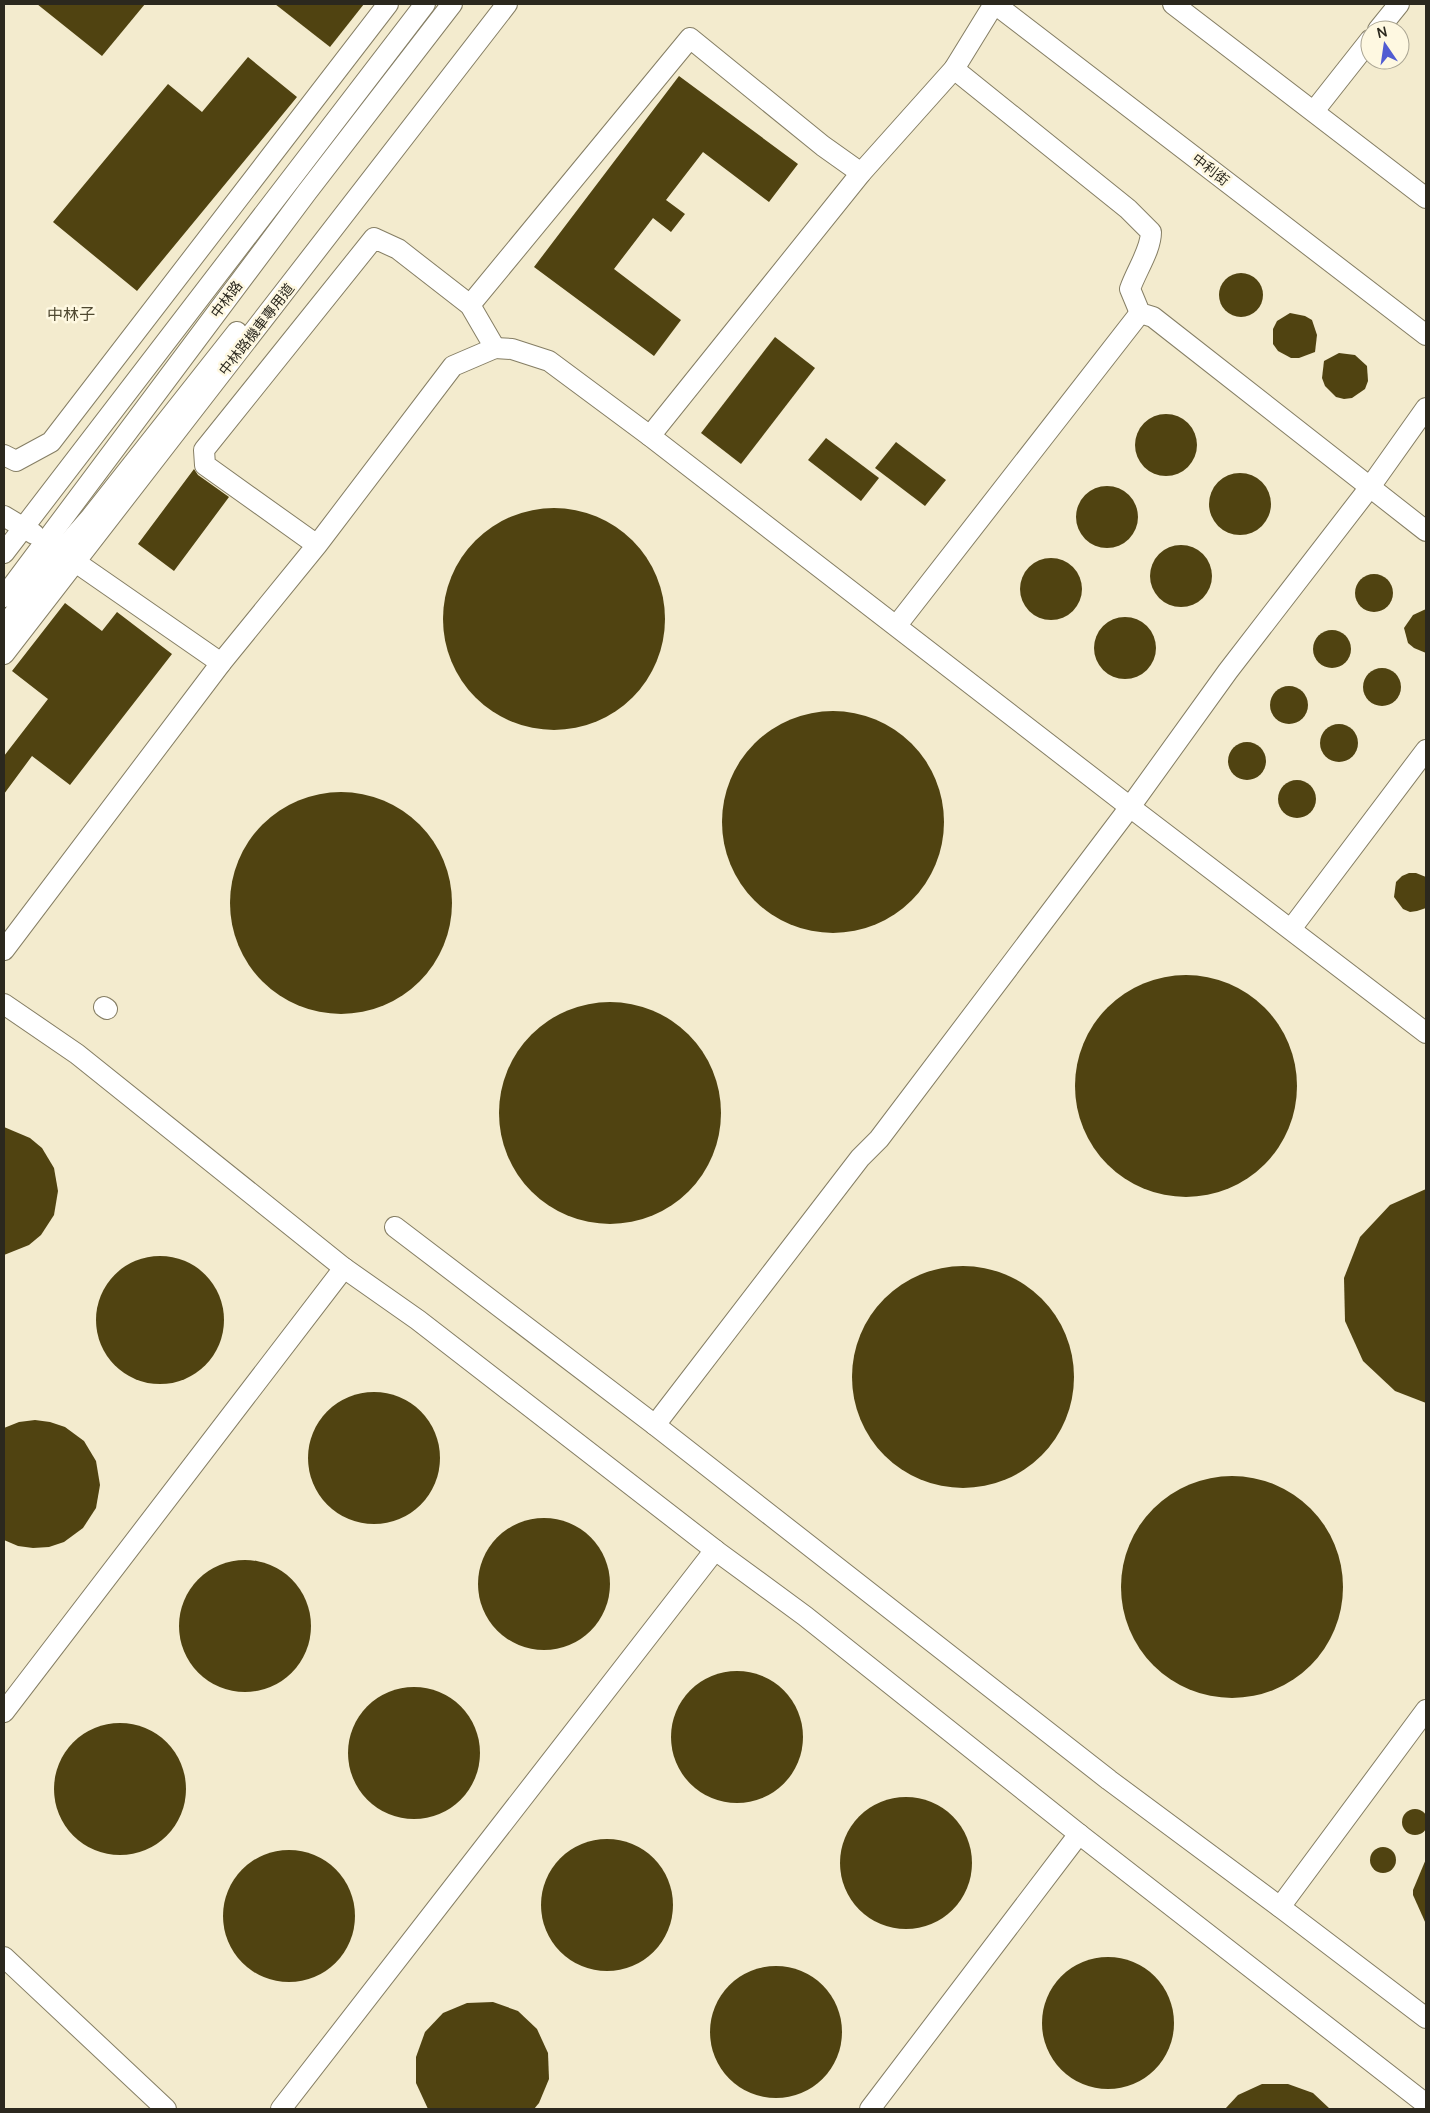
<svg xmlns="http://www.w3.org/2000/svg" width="1430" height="2113" font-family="Manrope,'Noto Sans TC',sans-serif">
<rect width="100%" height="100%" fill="#f3ebce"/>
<!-- building -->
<g fill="#504311">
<path d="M37,4h108l-43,52z"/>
<path d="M275,4h89l-34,43z"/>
<path d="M248,57l49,40 -160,194 -84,-69 115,-138 34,28z"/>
<path d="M679,76l119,88 -29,38 -66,-50 -37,48 19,14 -14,18 -18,-14 -39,51 67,51 -27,36 -120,-89z"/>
<circle cx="1241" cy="295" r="22"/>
<path d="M1290,313l15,3 7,4 5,15 -2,17 -16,6h-8l-13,-7 -5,-7v-15l4,-8z"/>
<path d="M775,337l40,31 -74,96 -40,-31z"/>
<path d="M1339,353l16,2 12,11 1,15 -3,8 -13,9 -8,1 -8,-2 -11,-11 -3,-8 2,-17z"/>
<circle cx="1166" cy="445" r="31"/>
<path d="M826,438l53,40 -18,23 -53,-41z"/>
<path d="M896,442l50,38 -21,26 -50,-38z"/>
<path d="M194,469l4,6 31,22 -55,74 -36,-27z"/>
<circle cx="1240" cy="504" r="31"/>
<circle cx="1107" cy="517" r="31"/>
<circle cx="554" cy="619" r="111"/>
<circle cx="1181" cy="576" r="31"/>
<circle cx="1051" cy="589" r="31"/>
<circle cx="1374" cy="593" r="19"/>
<path d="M65,603l37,28 15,-19 55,42 -102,131 -38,-29 -28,38v-38l44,-57 -36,-28z"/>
<path d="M1426,609v44l-12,-5 -6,-5 -4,-15 9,-13z"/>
<circle cx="1125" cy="648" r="31"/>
<circle cx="1332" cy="649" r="19"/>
<circle cx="1382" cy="687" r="19"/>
<circle cx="1289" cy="705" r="19"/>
<circle cx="833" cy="822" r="111"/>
<circle cx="1339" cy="743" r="19"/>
<circle cx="1247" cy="761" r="19"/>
<circle cx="1297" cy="799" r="19"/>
<circle cx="341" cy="903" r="111"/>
<path d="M1409,873h7l10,4v31l-9,3 -7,1 -7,-3 -9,-12 2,-15 6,-6z"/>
<circle cx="1186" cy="1086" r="111"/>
<circle cx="610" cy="1113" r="111"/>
<path d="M4,1127l26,11 12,10 12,20 4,23 -4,24 -13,20 -12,10 -25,10z"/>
<path d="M1426,1189v214l-31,-12 -32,-30 -18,-40 -1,-43 16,-41 30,-32z"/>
<circle cx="160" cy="1320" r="64"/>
<circle cx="963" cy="1377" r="111"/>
<circle cx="374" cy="1458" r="66"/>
<path d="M35,1420l15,2 15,5 19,14 12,20 4,24 -4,23 -13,20 -19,14 -15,5 -16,1 -15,-2 -14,-6v-112l15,-6z"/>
<circle cx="1232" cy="1587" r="111"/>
<circle cx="544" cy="1584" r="66"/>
<circle cx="245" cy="1626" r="66"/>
<circle cx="737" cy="1737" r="66"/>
<circle cx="414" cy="1753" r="66"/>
<circle cx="120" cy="1789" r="66"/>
<circle cx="906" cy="1863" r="66"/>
<circle cx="1415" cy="1822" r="13"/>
<circle cx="607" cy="1905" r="66"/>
<circle cx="1383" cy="1860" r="13"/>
<circle cx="289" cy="1916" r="66"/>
<path d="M1426,1859v65l-13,-29v-5z"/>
<circle cx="1108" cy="2023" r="66"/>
<circle cx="776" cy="2032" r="66"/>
<path d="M493,2002l25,9 19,18 11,24 1,26 -10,24 -5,6h-106l-12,-26v-26l9,-25 18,-19 24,-10z"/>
<path d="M1262,2084h26l25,9 17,16h-105l13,-14z"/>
</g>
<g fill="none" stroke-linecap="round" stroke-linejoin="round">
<defs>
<g id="minor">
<path d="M995,4l431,331"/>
<path d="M1173,4l253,194"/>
<path d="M1378,30l21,-26"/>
<path d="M954,69l174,140 23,23c0,18 -15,39 -21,57l10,24 13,4 273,214"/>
<path d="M1314,111l56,-71"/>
<path d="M470,305l220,-267 133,108 38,27"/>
<path d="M495,348l17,1 37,12 101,75 480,371 296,226"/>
<path d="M650,436l211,-263 93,-104 40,-65"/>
<path d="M4,455l12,6 35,-19 337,-438"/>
<path d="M4,516l30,18"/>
<path d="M4,553l421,-549"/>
<path d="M65,553l9,8 147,102"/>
<path d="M4,597l303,-405 145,-188"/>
<path d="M897,625l243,-312"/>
<path d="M4,627l58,-77 29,-33 146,-185"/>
<path d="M4,654l503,-650"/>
<path d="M1291,929l135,-179"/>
<path d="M4,950l217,-287 96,-118 136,-179 42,-18 -25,-43 -72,-56 -24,-11 -170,212 1,15 112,80"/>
<path d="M4,1004l73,50 267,214 74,52 297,230 90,66 274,218 347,270"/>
<path d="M104,1007l3,2"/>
<path d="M395,1227l260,198 454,355 171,127 146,111"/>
<path d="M655,1425l205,-267 19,-19 251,-332 98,-136 142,-184 56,-79"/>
<path d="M4,1712l340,-444"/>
<path d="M1280,1907l146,-197"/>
<path d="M4,1957l162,152"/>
<path d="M281,2109l434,-559"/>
<path d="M870,2109l209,-275"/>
</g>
</defs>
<!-- minor casing -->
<use href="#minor" stroke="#857e64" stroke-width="22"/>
<!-- minor -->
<use href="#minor" stroke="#fff" stroke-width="20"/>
</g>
<g text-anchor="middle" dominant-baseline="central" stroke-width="5" stroke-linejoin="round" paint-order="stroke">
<!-- street labels -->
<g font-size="14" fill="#2b281e" stroke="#fef8e1">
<text transform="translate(1211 169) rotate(38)">中利街</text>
<text transform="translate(226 299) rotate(-53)">中林路</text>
<text transform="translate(256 329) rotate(-52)">中林路機車專用道</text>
</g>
<!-- quarter labels -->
<g font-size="16" fill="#4f4830" stroke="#fef8e1">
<text x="71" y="314">中林子</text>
</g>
</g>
<!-- border -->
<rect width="1430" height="2113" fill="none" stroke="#2b281e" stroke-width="10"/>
<!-- north arrow -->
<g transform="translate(1385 45) rotate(347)"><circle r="24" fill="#fef8e1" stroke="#aaa593"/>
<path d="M0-4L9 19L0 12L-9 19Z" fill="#515cd2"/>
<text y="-8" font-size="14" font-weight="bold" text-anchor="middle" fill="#2b281e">N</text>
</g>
</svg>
